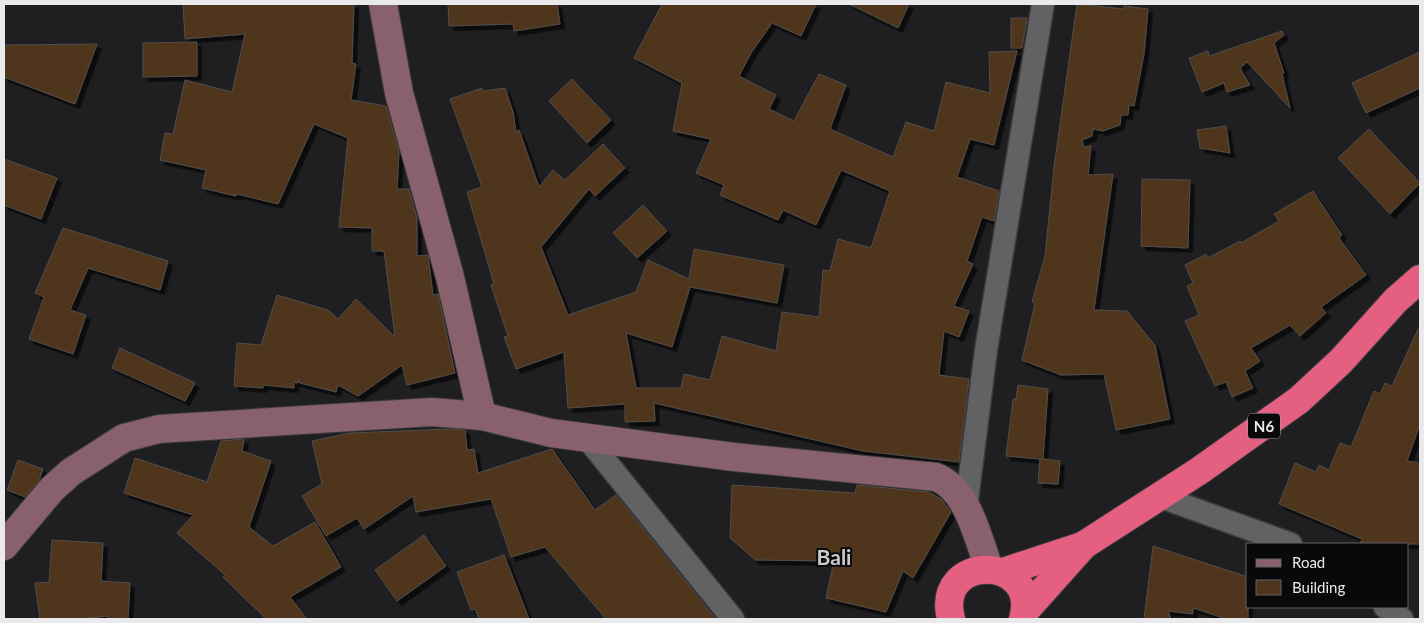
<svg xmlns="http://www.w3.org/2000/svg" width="1424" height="623" font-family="Lato,sans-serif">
<defs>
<filter id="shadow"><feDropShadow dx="4.5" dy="4.5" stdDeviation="0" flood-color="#0009"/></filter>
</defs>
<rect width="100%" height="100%" fill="#1f1e21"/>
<!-- building -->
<g fill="#4f351e" stroke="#514d4b" filter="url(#shadow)">
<path d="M183,4h171l-2,59 4,1 -5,36 35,6 13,45 -2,38h12l8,29v38l11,-1 5,40 5,-1 17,79 -48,12 -5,-20 -44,31 -20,-11 -2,7 -36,-9 -1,-4 -1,4 -4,-1v6l-31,-3v3l-29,-2 3,-43 24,2 16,-50 51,15 10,9 18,-20 39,38 -11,-86h-12v-23l-33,-1 9,-89 -34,-14 -36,80 -41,-10 -1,2 -34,-8 4,-18 -46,-10 5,-27 8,1 12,-54 47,12 13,-58 -60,5z"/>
<path d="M448,4h109l3,20 -46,7 -1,-7 -64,2z"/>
<path d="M662,4h154l-15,32 -29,-13 -21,30 -12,23 37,19 -7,14 25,12 25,-47 27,11 -16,44 63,28 13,-35 28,9 12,-49 44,11 -1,-41 28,-1 -23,94 -24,-6 -13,38 42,14 -5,30 -12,-4 -15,44 6,3 -19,42 15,5 -10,26 -15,-6 -5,44 30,4 -10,83 -96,-11 -209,-48 1,18 -30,1v-18l-57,4 -4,-56 -48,17 -12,-32 4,-1 -17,-51 3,-1 -27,-92 15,-5 -32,-88 32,-11 1,3 22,-3 8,24 3,20 3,-2 20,57 14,-17 12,10 38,-36 22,24 -30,28 -6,-7 -48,58 27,68 68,-23 12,-32 41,19 5,-30 90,16 -7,38 -87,-16 -18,60 -46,-14 10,55h45l3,-14 26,6 12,-44 54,15 6,-39 37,5 4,-47 7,1 8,-32 33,9 19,-57 -49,-21 -25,55 -33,-15 -5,10 -58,-25 4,-10 -28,-12 15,-34 -38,-8 9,-48 -48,-25z"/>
<path d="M849,4h60l-11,24z"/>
<path d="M1077,4l47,5v-3l24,3 -4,45 -10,52 -5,-1 -1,10h-7l-1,10 -17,6 -10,-2 -1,7 -10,4 2,7 7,-1 -3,29 25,-1 -19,136 33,1 28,34 15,74 -54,11 -12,-56 -43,1 -39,-15 13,-57 -3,-1 13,-46 9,-89z"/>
<path d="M1011,18h16l-5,30h-11z"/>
<path d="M1282,31l2,4 -10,8 10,30 -2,1 8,34 -43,-46 -7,6 10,17 -23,7 -3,-9 -22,9 -13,-34 19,-7 1,5z"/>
<path d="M197,42v34l-54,1v-34z"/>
<path d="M97,44l-22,60 -71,-27v-32z"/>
<path d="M1420,52v36l-54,25 -14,-30z"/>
<path d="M572,79l39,41 -24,23 -38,-42z"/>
<path d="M1226,126l4,27 -30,-5 -3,-18z"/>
<path d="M1369,129l51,54 -30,31 -52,-56z"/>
<path d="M4,159l53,19 -16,41 -37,-14z"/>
<path d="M1142,179l48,1 -2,68 -47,-2z"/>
<path d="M1313,191l29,44 -3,3 27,37 -45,32 5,6 -26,23 -10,-11 -39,23 9,13 -15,10 8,17 -21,9 -6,-15 -11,4 -30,-65 14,-6 -12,-29 6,-3 -8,-18 21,-11 2,4 32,-17 1,2 38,-22 -5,-7z"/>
<path d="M643,205l24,26 -30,27 -24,-25z"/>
<path d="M63,228l105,33 -8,29 -72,-22 -18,42 16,5 -13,39 -44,-15 15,-42 -9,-4z"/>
<path d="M1420,325v99l-13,37 13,2v81h-60l2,-5 -83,-35 16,-41 21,9 3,-7 10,5 11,-27 11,4 23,-56 6,3 5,-11 7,3z"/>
<path d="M120,348l75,35 -10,18 -73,-33z"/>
<path d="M1018,385l30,4 -5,70 17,2 -2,23 -20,-1 2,-24 -34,-3 7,-57h3z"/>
<path d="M450,429l15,1 2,20 7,-1 4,24 74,-24 43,61 21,-15 100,124h-110l-61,-72 -34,10 -20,-58 -75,13 -3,-16 -49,33 -7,-11 -31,18 -24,-40 20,-12 -10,-43 38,-8z"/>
<path d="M244,439l-2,12 29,10 -22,66 24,19 42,-24 26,45 -51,30 17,22h-41l-43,-42 2,-2 -48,-42 16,-18 -69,-22 11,-35 72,24 14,-41z"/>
<path d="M18,460l25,9 -4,12 -14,16 -18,-7z"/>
<path d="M732,485l123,8 2,-8 71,7 13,7 10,13 -38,66 -10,-7 -17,41 -60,-14 8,-37 -79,-1 -25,-22z"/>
<path d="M424,535l22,31 -49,35 -22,-31z"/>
<path d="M52,540l51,3 -2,38 29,2 -2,36h-20v-3l-29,3h-39l-5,-36 14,-1z"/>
<path d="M1153,546l95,31v42h-21l-34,-11v6l-25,-3 3,8h-27z"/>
<path d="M504,555l25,64h-50l-4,-10 -4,1 -14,-38z"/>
</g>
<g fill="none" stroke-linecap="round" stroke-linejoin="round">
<defs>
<g id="street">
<path d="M586,437l147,182"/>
<path d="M1158,496l133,48"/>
<path d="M966,508l20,-158 57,-346"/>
<path d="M1385,607l17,12"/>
</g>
<g id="secondary">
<path d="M383,4l16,89 51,184 32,139"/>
<path d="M4,546l48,-57 19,-17 53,-34 35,-9 273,-17 50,4 69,17 183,24 202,20c32,12 42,62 53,91"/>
</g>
<g id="highway">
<path d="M1003,572l79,-26"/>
<path d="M1025,611l59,-66 115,-74 100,-71 42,-39 55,-61 24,-21"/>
<path d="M951,619c-17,-67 90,-64 72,0"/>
</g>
</defs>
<!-- street casing -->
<use href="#street" stroke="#3a3a3c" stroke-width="25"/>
<!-- secondary casing -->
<use href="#secondary" stroke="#3a3a3c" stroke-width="30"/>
<!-- highway casing -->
<use href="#highway" stroke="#3a3a3c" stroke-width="30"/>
<!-- street -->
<use href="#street" stroke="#626265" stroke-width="22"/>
<!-- secondary -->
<use href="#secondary" stroke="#89616d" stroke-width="28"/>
<!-- highway -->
<use href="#highway" stroke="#e45f80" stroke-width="28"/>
</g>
<g text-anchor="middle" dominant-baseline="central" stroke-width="4" stroke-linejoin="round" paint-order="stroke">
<!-- shield labels -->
<rect fill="#09080a" stroke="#a6a6a8" stroke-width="1" x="1248" y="413.5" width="32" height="25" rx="4"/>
<g font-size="15" font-weight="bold" fill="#eaeaec">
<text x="1264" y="426">N6</text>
</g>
<!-- district labels -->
<g font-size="21" font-weight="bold" fill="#cbcace" stroke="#09080a">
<text x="834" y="556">Bali</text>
</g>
</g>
<!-- border -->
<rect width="1424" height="623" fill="none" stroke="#eaeaec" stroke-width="10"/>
<!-- legend -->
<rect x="1246" y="543" width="162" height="65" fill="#09080a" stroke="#636264"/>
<rect x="1256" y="559" width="25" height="8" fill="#89616d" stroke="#636264"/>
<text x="1292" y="568" font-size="15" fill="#eaeaec">Road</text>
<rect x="1256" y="580" width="25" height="15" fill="#4f351e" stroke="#636264"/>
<text x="1292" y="593" font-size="15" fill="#eaeaec">Building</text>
</svg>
